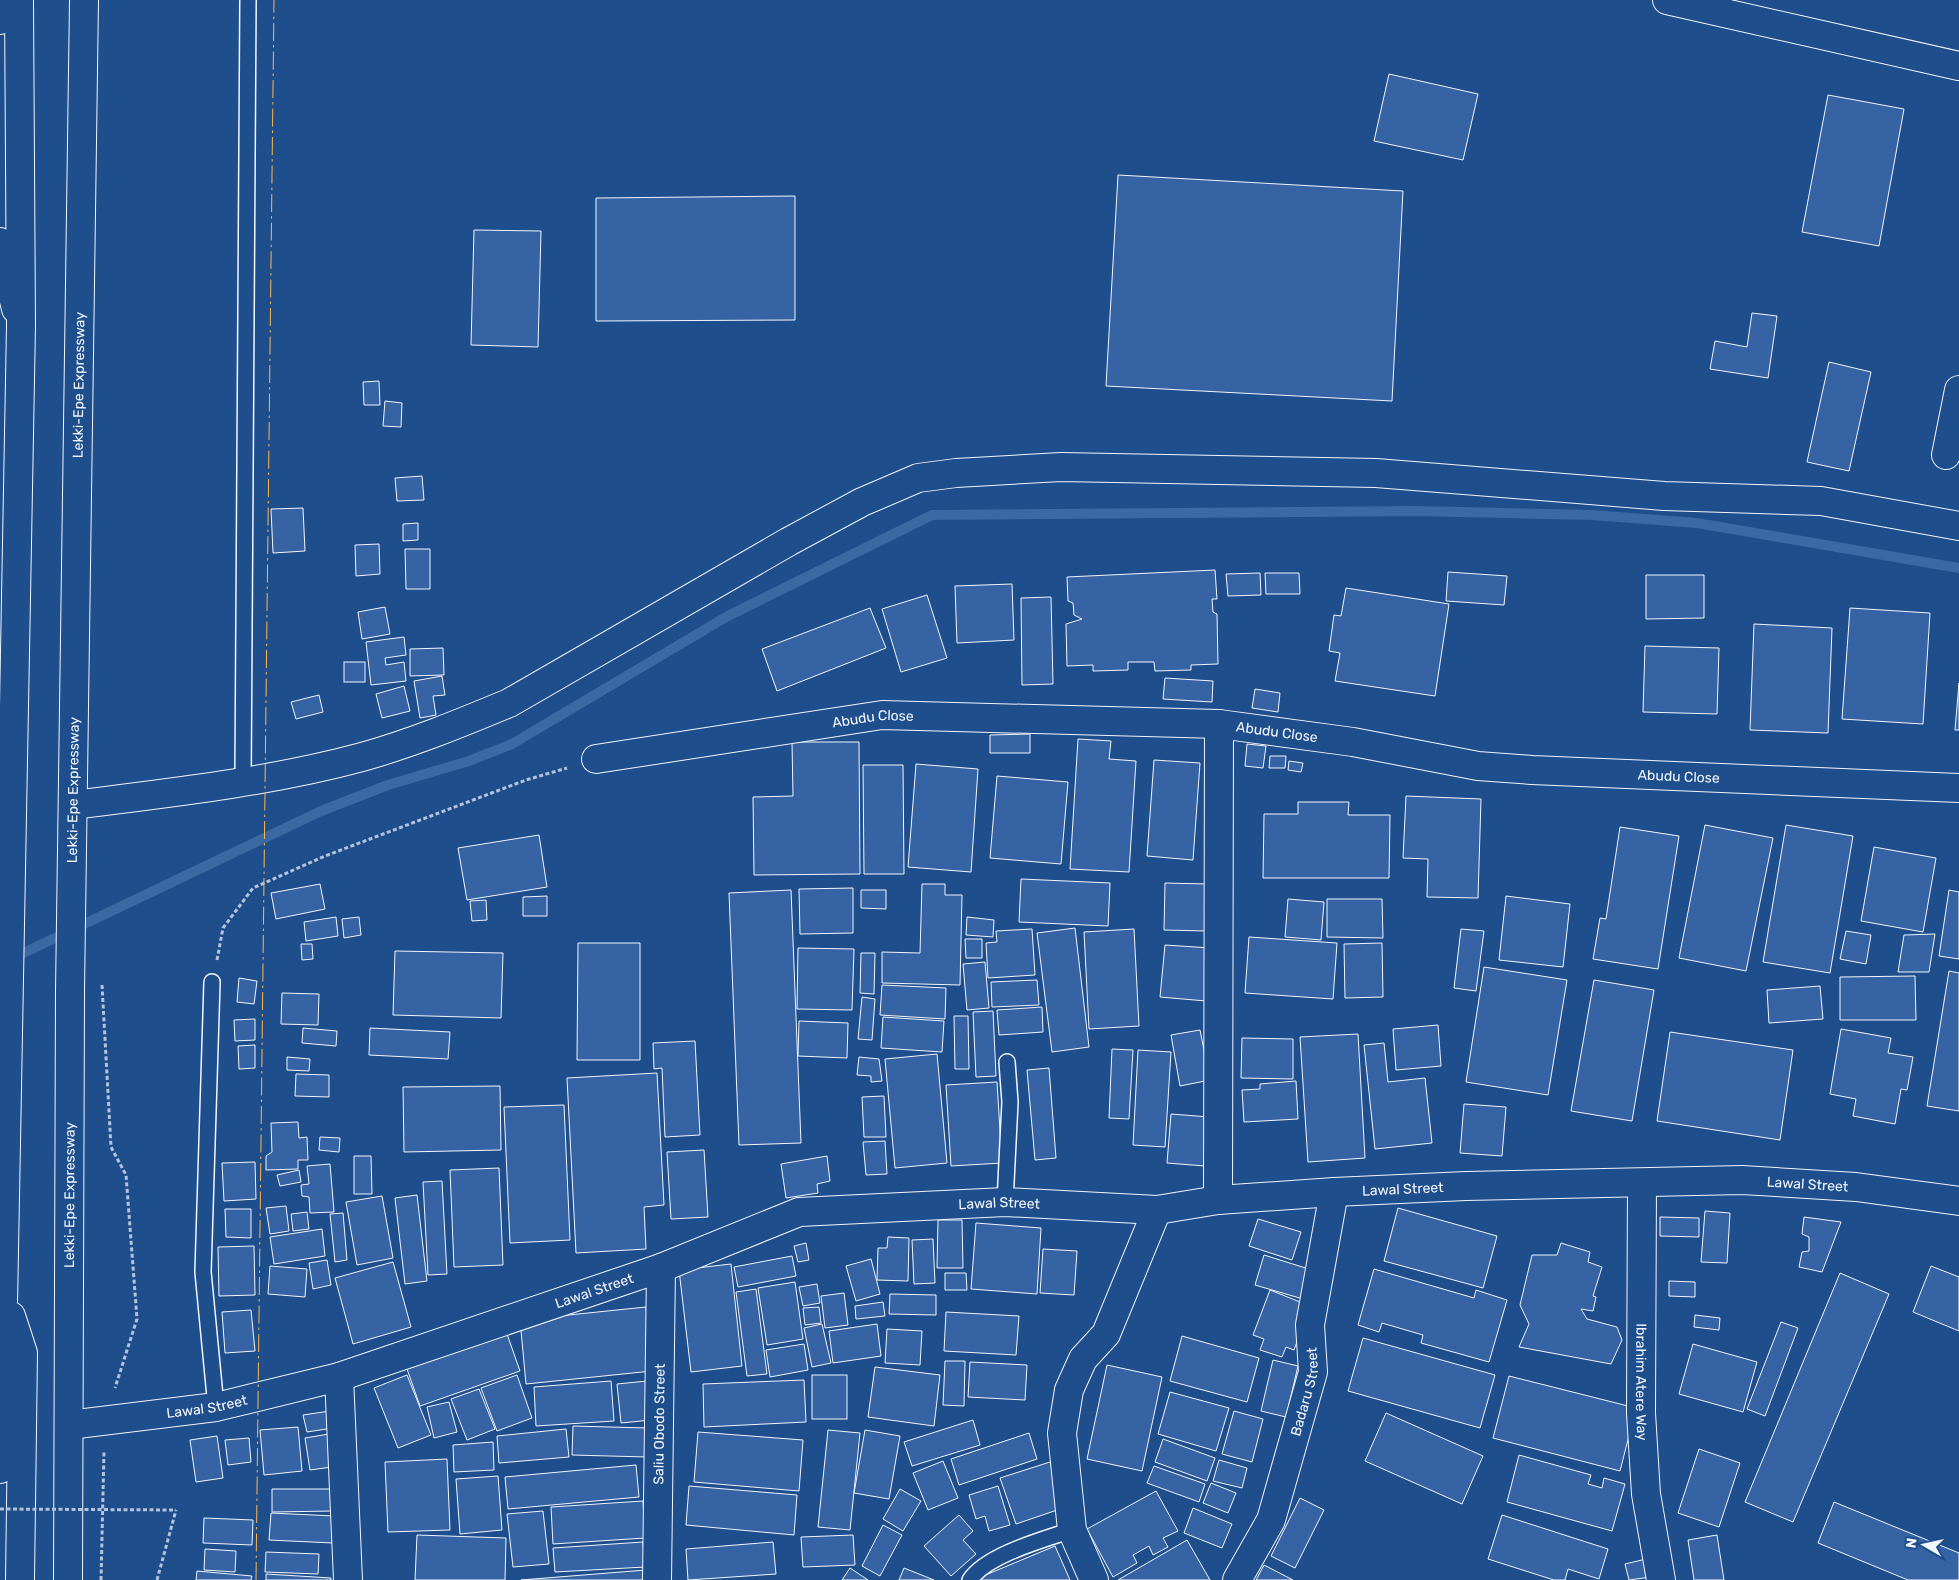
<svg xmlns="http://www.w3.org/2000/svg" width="1959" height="1580" font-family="Rubik,sans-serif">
<rect width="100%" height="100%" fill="#1f4e8c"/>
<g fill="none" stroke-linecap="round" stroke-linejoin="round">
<!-- stream -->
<path stroke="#3b69a3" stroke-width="10" d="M11,959l310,-148 67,-26 81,-24 43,-17 214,-127 206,-102 485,-4 175,4 105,8 262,45"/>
</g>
<!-- building -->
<g fill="#3563a3" stroke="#f2f6ff">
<path d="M1389,74l89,20 -15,66 -89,-19z"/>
<path d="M1828,95l76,14 -25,137 -77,-14z"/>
<path d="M1118,175l285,16 -11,210 -286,-15z"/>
<path d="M795,196v124l-199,1v-123z"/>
<path d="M474,230l67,1 -3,116 -67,-2z"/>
<path d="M1752,313l25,3 -9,62 -58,-9 5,-28 32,6z"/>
<path d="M1829,362l42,10 -22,99 -42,-9z"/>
<path d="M379,381l1,24h-16l-1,-23z"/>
<path d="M385,401l17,2 -1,24 -18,-1z"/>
<path d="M422,476l2,24 -27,1 -2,-23z"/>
<path d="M303,508l2,43 -32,2 -2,-44z"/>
<path d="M418,523v17l-15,1v-17z"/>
<path d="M379,544l1,30 -24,2 -1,-31z"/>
<path d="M405,549h25v40h-24z"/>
<path d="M1215,570l2,29h-5l1,13 4,2 1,50 -27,1v5l-36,1 -1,-9h-26v8l-35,1v-6l-26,1 -1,-42 16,-5 -8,-4 -1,-12 -5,-2 -1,-24z"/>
<path d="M1448,572l59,4 -3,29 -58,-4z"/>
<path d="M1260,573l1,22 -33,1 -2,-22z"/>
<path d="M1265,573h34l1,21h-34z"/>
<path d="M1646,575h58v43l-58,1z"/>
<path d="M1012,584l2,56 -57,3 -2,-57z"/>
<path d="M1346,588l103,16 -14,92 -100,-15 5,-28 -11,-2 5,-36 7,1z"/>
<path d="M927,595l20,63 -46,14 -19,-63z"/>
<path d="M1051,597l2,87 -31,1 -1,-87z"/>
<path d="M385,607l5,27 -28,5 -4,-27z"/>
<path d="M870,608l16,40 -109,43 -15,-42z"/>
<path d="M1850,608l80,5 -7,111 -81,-5z"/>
<path d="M1754,624l78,4 -4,105 -78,-3z"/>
<path d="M404,637l2,18 -21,3 1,7 18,-3 2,19 -35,4 -5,-43z"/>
<path d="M1645,646l74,2 -2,66 -74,-2z"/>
<path d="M443,648l1,27 -34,1v-27z"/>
<rect x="344" y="662" width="21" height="20"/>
<path d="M442,676l3,19 -12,1 3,19 -16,3 -6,-37z"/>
<path d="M1165,678l48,3 -1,21 -49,-3z"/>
<path d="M1959,683v47h-4z"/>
<path d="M404,686l6,25 -28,7 -6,-24z"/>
<path d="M1255,689l25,4 -2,19 -26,-4z"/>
<path d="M319,695l4,17 -27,7 -5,-17z"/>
<path d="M1030,734v19h-40v-18z"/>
<path d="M1078,739l33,2 -2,18 27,2 -7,111 -59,-3z"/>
<path d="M792,742h67l1,132 -106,1 -1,-78 40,-1z"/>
<path d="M1247,744l19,2 -3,22 -18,-2z"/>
<path d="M1270,756h16l-1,12h-16z"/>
<path d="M1154,760l46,3 -7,97 -46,-4z"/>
<path d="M1289,761l14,2 -2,9 -13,-2z"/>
<path d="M916,764l62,5 -7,103 -63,-5z"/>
<path d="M863,765h40l1,109h-40z"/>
<path d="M997,776l71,6 -7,82 -71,-6z"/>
<path d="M1406,796l75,3 -3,99 -51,-1 1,-38 -25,-1z"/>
<path d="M1298,802h51l-1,13h42l-1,63h-126l1,-64h34z"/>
<path d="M1705,825l68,13 -27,133 -67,-13z"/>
<path d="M1786,825l67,11 -23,137 -67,-11z"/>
<path d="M1620,827l59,9 -21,133 -65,-10 7,-41 6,1z"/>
<path d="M539,835l8,52 -80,13 -9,-52z"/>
<path d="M1874,847l62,11 -13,74 -62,-11z"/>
<path d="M1021,879l89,4 -2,43 -89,-4z"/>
<path d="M1165,883l43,1 -1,47 -43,-1z"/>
<path d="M320,884l5,25 -49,10 -5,-26z"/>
<path d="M922,884h23v11h17l-2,90 -78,-2v-31l38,1z"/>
<path d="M853,888v45l-53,1 -1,-45z"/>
<path d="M791,890l10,253 -62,2 -10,-252z"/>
<path d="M861,890h25v19l-25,-1z"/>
<path d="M1949,890l10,2v67l-20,-3z"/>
<path d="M547,896v20h-24v-19z"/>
<path d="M1506,896l64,8 -7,63 -64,-7z"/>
<path d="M1288,899l36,3 -3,38 -36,-3z"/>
<path d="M1327,899h55l1,39 -56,-1z"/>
<path d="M486,900l1,20 -15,1 -2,-20z"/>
<path d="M336,917l2,19 -32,5 -2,-19z"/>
<path d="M359,917l2,18 -17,3 -2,-19z"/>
<path d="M967,917l27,3 -1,17 -27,-2z"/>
<path d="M1075,928l14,119 -37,5 -15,-119z"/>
<path d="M1032,929l3,46 -47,3 -2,-35 11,-1 -1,-11z"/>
<path d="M1134,929l5,97 -50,3 -5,-97z"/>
<path d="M1461,929l23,2 -8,60 -22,-3z"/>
<path d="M1846,931l25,4 -5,29 -26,-5z"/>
<path d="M1935,934l-6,38h-31l6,-37z"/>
<path d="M1249,937l88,6 -4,56 -88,-6z"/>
<path d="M965,939h17v19h-16z"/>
<path d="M578,943h62v117h-63z"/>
<path d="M1382,943l1,54 -38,1 -1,-54z"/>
<path d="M301,944h11l1,15 -11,1z"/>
<path d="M1165,945l46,3 -5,53 -46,-4z"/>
<path d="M798,948l56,1 -2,61 -55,-1z"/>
<path d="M395,951l108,2 -2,65 -108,-3z"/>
<path d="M861,953h14l-1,41 -14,-1z"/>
<path d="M985,962l4,46 -22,2 -4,-46z"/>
<path d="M1484,967l83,13 -19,115 -82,-13z"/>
<path d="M1949,971l10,2v138l-32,-5z"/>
<path d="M1915,976l1,44h-76v-43z"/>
<path d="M239,978l18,3 -3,23 -17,-2z"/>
<path d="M1037,980l2,25 -47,2 -1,-25z"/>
<path d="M1594,980l60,10 -22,131 -61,-10z"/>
<path d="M882,985l64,3 -1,31 -65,-4z"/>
<path d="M1820,986l3,33 -54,4 -2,-33z"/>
<path d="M282,993l37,1 -1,31 -37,-1z"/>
<path d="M862,997l13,2 -3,41 -14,-1z"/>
<path d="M1042,1007l1,25 -44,3 -2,-25z"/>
<path d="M993,1011l3,65 -20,1 -3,-65z"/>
<path d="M954,1016h14l1,53h-14z"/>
<path d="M883,1017l61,4 -2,31 -61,-4z"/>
<path d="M255,1019v21l-20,1 -1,-21z"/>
<path d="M799,1021l49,2 -1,35 -49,-2z"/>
<path d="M1438,1025l3,41 -45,4 -3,-41z"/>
<path d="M303,1028l34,3 -1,15 -34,-3z"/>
<path d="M370,1028l80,4 -2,27 -79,-4z"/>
<path d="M1841,1029l50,9 -3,15 25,4 -6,33 -6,-1 -6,35 -42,-8 3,-17 -26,-5z"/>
<path d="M1200,1030l10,50 -30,6 -9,-51z"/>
<path d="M1670,1032l123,18 -13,90 -123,-19z"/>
<path d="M1358,1034l7,124 -57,4 -8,-125z"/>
<path d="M1242,1038l51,1v40l-52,-1z"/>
<path d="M695,1041l5,94 -35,2 -3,-69 -8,1 -1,-26z"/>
<path d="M1384,1043l4,39 37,-4 7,65 -57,6 -11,-104z"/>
<path d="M255,1045v23l-16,1 -1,-23z"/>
<path d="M1112,1049l21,1 -4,69 -20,-1z"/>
<path d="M1138,1050l33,2 -6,95 -32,-2z"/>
<path d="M937,1054l10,109 -52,5 -10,-109z"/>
<path d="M287,1057l23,2 -1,12 -22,-1z"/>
<path d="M859,1057l20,2 3,22 -11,1v-6l-14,-1z"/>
<path d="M1049,1068l7,90 -21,2 -8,-90z"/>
<path d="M657,1073l7,132 -20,2 2,42 -70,4 -9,-175z"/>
<path d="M296,1074l33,1v22l-34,-1z"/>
<path d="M1296,1081l2,38 -54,3 -2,-32 18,-1v-5z"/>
<path d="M997,1082l5,81 -51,3 -5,-81z"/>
<path d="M500,1086l1,64 -97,2 -1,-65z"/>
<path d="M884,1096l2,41h-22l-2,-40z"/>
<path d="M1464,1104l42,3 -4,49 -42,-3z"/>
<path d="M564,1105l6,135 -60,3 -6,-136z"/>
<path d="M1171,1114l38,3 -4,49 -38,-3z"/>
<path d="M298,1122l1,16 8,-1 1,23h-10v9l-32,1v-14l6,-4 -1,-29z"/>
<path d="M320,1137l20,1 -1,14 -20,-2z"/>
<path d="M885,1141l2,33 -21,1 -3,-33z"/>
<path d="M704,1150l4,67 -37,2 -4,-67z"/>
<path d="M354,1156h17l1,38h-18z"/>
<path d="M827,1156l3,25 -13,3 1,9 -32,5 -5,-34z"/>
<path d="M255,1162l1,37 -32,2 -2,-38z"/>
<path d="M330,1164l4,48 -24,1 -1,-16 -7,-1 -1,-11 8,-1 -2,-18z"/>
<path d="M499,1168l4,97 -49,2 -4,-97z"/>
<path d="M299,1170l2,12 -21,4 -3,-11z"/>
<path d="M442,1181l5,93 -19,1 -5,-93z"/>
<path d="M417,1195l10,86 -22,3 -10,-86z"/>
<path d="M382,1196l11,62 -36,7 -11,-63z"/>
<path d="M286,1206l3,25 -19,3 -4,-26z"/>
<path d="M1398,1208l99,28 -14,52 -99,-27z"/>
<path d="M225,1209h26v29l-25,-1z"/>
<path d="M1705,1211l25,2 -3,50 -26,-1z"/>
<path d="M307,1212l2,17 -16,2 -2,-17z"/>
<path d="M343,1213l4,47 -12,2 -5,-48z"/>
<path d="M1660,1217l39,1v19l-39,-1z"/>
<path d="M1804,1217l37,5 -19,50 -23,-5 3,-15 7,-1v-14l-7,-3z"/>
<path d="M1258,1219l43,13 -9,28 -43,-14z"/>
<path d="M938,1220h24l1,48h-26z"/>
<path d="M976,1223l65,5 -4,66 -66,-5z"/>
<path d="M322,1229l3,27 -51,8 -4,-27z"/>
<path d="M888,1237l21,1 -1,43 -31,-1 1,-32h9z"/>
<path d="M933,1239l2,44 -21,1 -2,-44z"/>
<path d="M806,1243l3,17 -11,2 -4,-16z"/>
<path d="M1561,1243l29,9 -2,10 14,5 -9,29 3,1 -3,14 -12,-2 6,10 30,8 5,13 -11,24 -92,-17 10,-23 -9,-19 12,-50h25z"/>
<path d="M254,1246l1,49 -36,1 -1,-49z"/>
<path d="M1043,1249l34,2 -3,44 -34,-2z"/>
<path d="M1264,1255l48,15 -9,29 -48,-14z"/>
<path d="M792,1256l4,20 -58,11 -4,-20z"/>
<path d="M871,1259l9,35 -24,7 -10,-35z"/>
<path d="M327,1260l4,25 -18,4 -4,-26z"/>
<path d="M393,1262l18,65 -58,17 -18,-66z"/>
<path d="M731,1264l11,102 -51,6 -12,-102z"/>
<path d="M270,1266l37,3 -2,28 -37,-3z"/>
<path d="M1931,1266l28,11v54l-46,-19z"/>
<path d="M1374,1269l100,29 2,-8 31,10 -18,62 -68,-19 2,-8 -41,-12 -3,9 -21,-7z"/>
<path d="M945,1273h21l1,17h-22z"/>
<path d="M1840,1273l49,21 -96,228 -48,-20z"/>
<path d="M1669,1281l26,1v15l-26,-1z"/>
<path d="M795,1282l8,57 -36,6 -9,-57z"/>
<path d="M817,1284l3,19 -17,3 -4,-19z"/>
<path d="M756,1289l11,85 -20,2 -11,-84z"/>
<path d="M1270,1290l40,16 -16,44 -8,-3 -4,10 -22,-7 4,-11 -11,-4z"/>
<path d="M844,1293l4,32 -23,3 -4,-32z"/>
<path d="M890,1294l46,1v20l-47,-1z"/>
<path d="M883,1302l2,14 -29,3 -1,-13z"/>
<path d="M646,1307l6,64 -126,13 -6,-64z"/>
<path d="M819,1307l2,16 -16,2 -2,-17z"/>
<path d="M251,1310l4,41 -30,2 -3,-41z"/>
<path d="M946,1312l73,4 -3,39 -72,-4z"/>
<path d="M1695,1315l25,3 -1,12 -25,-3z"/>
<path d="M1781,1322l17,6 -33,88 -18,-7z"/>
<path d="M822,1324l9,39 -19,4 -8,-39z"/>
<path d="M877,1324l4,32 -48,7 -4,-32z"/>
<path d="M887,1329l35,2 -2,34 -35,-2z"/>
<path d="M507,1334l13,37 -100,35 -13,-37z"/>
<path d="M1182,1336l77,22 -12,44 -77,-21z"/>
<path d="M1363,1338l132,37 -15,53 -132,-37z"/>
<path d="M804,1344l4,26 -38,7 -4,-27z"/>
<path d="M1693,1344l64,18 -14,50 -64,-18z"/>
<path d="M1273,1360l25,6 -12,51 -25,-6z"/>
<path d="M945,1361h20l-1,45 -21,-1z"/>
<path d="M970,1362l57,3 -2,35 -57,-3z"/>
<path d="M1107,1365l55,12 -20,94 -55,-12z"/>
<path d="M875,1367l65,8 -6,51 -66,-9z"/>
<path d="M407,1375l24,60 -33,13 -24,-60z"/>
<path d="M517,1375l15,43 -35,13 -16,-43z"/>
<rect x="812" y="1375" width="35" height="44"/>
<path d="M1509,1376l127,32 -16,63 -127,-33z"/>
<path d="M804,1380l2,42 -102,5 -1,-43z"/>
<path d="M611,1381l3,40 -78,5 -2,-39z"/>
<path d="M647,1381l4,39 -30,3 -4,-39z"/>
<path d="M479,1389l16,40 -28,11 -16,-41z"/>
<path d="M1170,1392l59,16 -13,43 -58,-17z"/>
<path d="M449,1402l8,30 -23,6 -7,-31z"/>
<path d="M330,1411l3,17 -26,4 -4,-17z"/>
<path d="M1234,1411l29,8 -11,43 -30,-8z"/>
<path d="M1386,1413l97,43 -21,48 -97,-43z"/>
<path d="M973,1420l7,25 -68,21 -8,-24z"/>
<path d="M573,1426l75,2 -1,29 -75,-2z"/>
<path d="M298,1427l4,44 -38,4 -4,-45z"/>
<path d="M566,1429l3,28 -70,6 -2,-27z"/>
<path d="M828,1430l32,3 -10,97 -32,-3z"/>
<path d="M865,1430l35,6 -11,63 -35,-6z"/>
<path d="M698,1432l105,8 -4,51 -105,-9z"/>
<path d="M335,1433l4,33 -29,4 -5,-32z"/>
<path d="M1029,1433l8,26 -78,26 -8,-26z"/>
<path d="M217,1436l6,42 -27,4 -6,-42z"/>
<path d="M249,1438l2,24 -23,3 -3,-25z"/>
<path d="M1163,1439l52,19 -8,23 -52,-19z"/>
<path d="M493,1442l1,28 -40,2 -1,-27z"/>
<path d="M1699,1449l41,14 -21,64 -41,-14z"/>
<path d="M1519,1455l72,20 -3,9 14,4 2,-10 21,6 -13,47 -105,-29z"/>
<path d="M447,1459l3,71 -62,2 -3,-70z"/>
<path d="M1219,1460l28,8 -5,20 -29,-7z"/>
<path d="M943,1461l15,37 -30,12 -15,-37z"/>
<path d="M1050,1462l16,45 -50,17 -16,-46z"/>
<path d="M636,1465l3,32 -131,12 -3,-32z"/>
<path d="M1154,1466l51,18 -6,18 -52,-19z"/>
<path d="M498,1476l4,54 -42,4 -4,-55z"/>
<path d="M1211,1483l25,10 -8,20 -25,-10z"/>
<path d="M689,1486l108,9 -3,40 -108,-10z"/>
<path d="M998,1486l12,39 -21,6 -4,-15 -9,3 -7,-24z"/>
<path d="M272,1489h61v22l-61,1z"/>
<path d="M900,1489l21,12 -18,30 -20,-12z"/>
<path d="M1156,1491l22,40 -15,7 5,9 -15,8 -4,-9 -16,9 4,8 -24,14 -26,-48z"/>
<path d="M1300,1498l24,12 -29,58 -24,-12z"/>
<path d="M643,1501l2,37 -92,6 -2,-37z"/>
<path d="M1834,1502l125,51v27h-51l-90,-37z"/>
<path d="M1193,1508l39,16 -10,24 -38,-15z"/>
<path d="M543,1511l6,53 -36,3 -6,-53z"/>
<path d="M271,1513l63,3 -1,27 -64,-3z"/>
<path d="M959,1515l14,16 -10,9 13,14 -25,22 -27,-30z"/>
<path d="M1502,1515l106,34 -9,30 -31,-10 -3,11h-11l-66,-21z"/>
<path d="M204,1518l49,2 -1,25 -49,-2z"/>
<path d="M883,1525l19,10 -22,41 -18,-10z"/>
<path d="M417,1535l89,3 -1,42h-90z"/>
<path d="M853,1535l2,30 -52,2 -2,-30z"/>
<path d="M1717,1535l7,45h-30l-6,-40z"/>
<path d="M1187,1540l23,40h-92z"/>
<path d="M643,1542l2,25 -90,5 -2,-24z"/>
<path d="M773,1542l3,32 -88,6 -2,-31z"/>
<path d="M1055,1546l15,34h-94v-1z"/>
<path d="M205,1549l31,2 -1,21 -31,-2z"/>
<path d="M266,1552l53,2 -1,20 -53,-2z"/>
<path d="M1646,1559l5,18 -22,3 -4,-16z"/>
<path d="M1264,1565l29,15h-37z"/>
<path d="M850,1568l18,12h-26z"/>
<path d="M904,1568l30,12h-35z"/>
<path d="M646,1570l1,10h-126z"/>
<path d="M197,1571l55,5 -1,4h-55z"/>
<path d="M266,1574l65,4v2h-65z"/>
</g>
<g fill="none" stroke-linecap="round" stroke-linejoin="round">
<defs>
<g id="service">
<path d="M243,781l5,-781"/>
<path d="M212,982l-9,290 13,135"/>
<path d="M1005,1202l5,-100 -3,-40"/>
<path d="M970,1580c16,-25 75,-41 102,-50"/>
</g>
<g id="minor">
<path d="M1667,0l292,66"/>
<path d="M0,20l4,-20"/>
<path d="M0,242l16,67"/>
<path d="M1946,455l13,-65"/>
<path id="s1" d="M596,759l286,-44 337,9 134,18 125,24 54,4 427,18"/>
<path d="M73,805c95,-12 197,-23 289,-48 50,-14 99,-34 147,-54l279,-161 74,-40 56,-24 38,-5 105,-6 315,6 288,23 157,5 138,25"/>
<path id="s2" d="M1642,1183l-1,230 5,81 15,86"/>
<path d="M1218,1200l1,-476"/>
<path d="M339,1377l9,203"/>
<path id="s3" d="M69,1425l147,-18 123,-30 322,-109 138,-56 206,-10 152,8 61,-10 116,-8 132,-6 276,-6 114,7 103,14"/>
<path id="s4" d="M657,1580l4,-312"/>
<path d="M1094,1580l-22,-50 -10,-97 7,-43 14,-31 23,-25 51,-124"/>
<path id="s5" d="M1237,1580l34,-60 42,-148 -3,-47 24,-133"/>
</g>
<g id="trunk">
<path d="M11,1316l12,37 -3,227"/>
<path d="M0,1469l21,-1144 -2,-325"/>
<path id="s6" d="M68,1580l2,-589 14,-991"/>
</g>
</defs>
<!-- service casing -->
<use href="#service" stroke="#f2f6ff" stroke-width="18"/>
<!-- minor casing -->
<use href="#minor" stroke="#f2f6ff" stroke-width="30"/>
<!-- trunk casing -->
<use href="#trunk" stroke="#f2f6ff" stroke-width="30"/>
<!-- path -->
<g stroke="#b3c4dc" stroke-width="3" stroke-dasharray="4 2.5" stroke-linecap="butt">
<path d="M217,960l6,-32 30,-40 72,-32 201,-76 41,-12"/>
<path d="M102,985l9,162 15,28 11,144 -22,69"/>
<path d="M101,1580l3,-129"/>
<path d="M157,1580l19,-70"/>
</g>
<!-- service -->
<use href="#service" stroke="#1f4e8c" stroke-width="15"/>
<!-- minor -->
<use href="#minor" stroke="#1f4e8c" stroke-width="28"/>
<!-- trunk -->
<use href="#trunk" stroke="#1f4e8c" stroke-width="28"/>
<!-- path-bridge -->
<path stroke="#b3c4dc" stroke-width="3" stroke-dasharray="4 2.5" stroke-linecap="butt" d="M0,1509l176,1"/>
<!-- power -->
<path stroke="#ffb74d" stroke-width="1" stroke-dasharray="18 4 2.5 4" stroke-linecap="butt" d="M256,1580l18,-1580"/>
</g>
<g text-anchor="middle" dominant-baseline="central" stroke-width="4" stroke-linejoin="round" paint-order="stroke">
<!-- street labels -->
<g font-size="14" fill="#f2f6ff" stroke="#1f4e8c">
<text stroke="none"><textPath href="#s6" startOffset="1195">Lekki-Epe Expressway</textPath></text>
<text stroke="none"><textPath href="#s1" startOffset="280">Abudu Close</textPath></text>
<text stroke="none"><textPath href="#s1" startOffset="685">Abudu Close</textPath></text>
<text stroke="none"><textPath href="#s1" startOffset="1090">Abudu Close</textPath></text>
<text stroke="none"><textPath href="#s6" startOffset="790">Lekki-Epe Expressway</textPath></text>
<text stroke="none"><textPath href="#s3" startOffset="1774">Lawal Street</textPath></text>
<text stroke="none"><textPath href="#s3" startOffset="1369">Lawal Street</textPath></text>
<text stroke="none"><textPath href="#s6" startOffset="385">Lekki-Epe Expressway</textPath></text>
<text stroke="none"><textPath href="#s3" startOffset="964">Lawal Street</textPath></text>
<text stroke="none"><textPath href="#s3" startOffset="544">Lawal Street</textPath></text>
<text stroke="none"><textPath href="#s2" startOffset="199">Ibrahim Atere Way</textPath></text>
<text stroke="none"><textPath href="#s5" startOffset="202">Badaru Street</textPath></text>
<text stroke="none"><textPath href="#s3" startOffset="139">Lawal Street</textPath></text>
<text stroke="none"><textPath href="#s4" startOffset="156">Saliu Obodo Street</textPath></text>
</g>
</g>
<!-- north arrow -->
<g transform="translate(1924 1545) rotate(279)" stroke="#1f4e8c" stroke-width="4" paint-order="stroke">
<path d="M0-4L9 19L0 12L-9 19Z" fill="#f2f6ff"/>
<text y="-8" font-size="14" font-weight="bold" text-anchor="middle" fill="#f2f6ff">N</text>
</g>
</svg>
